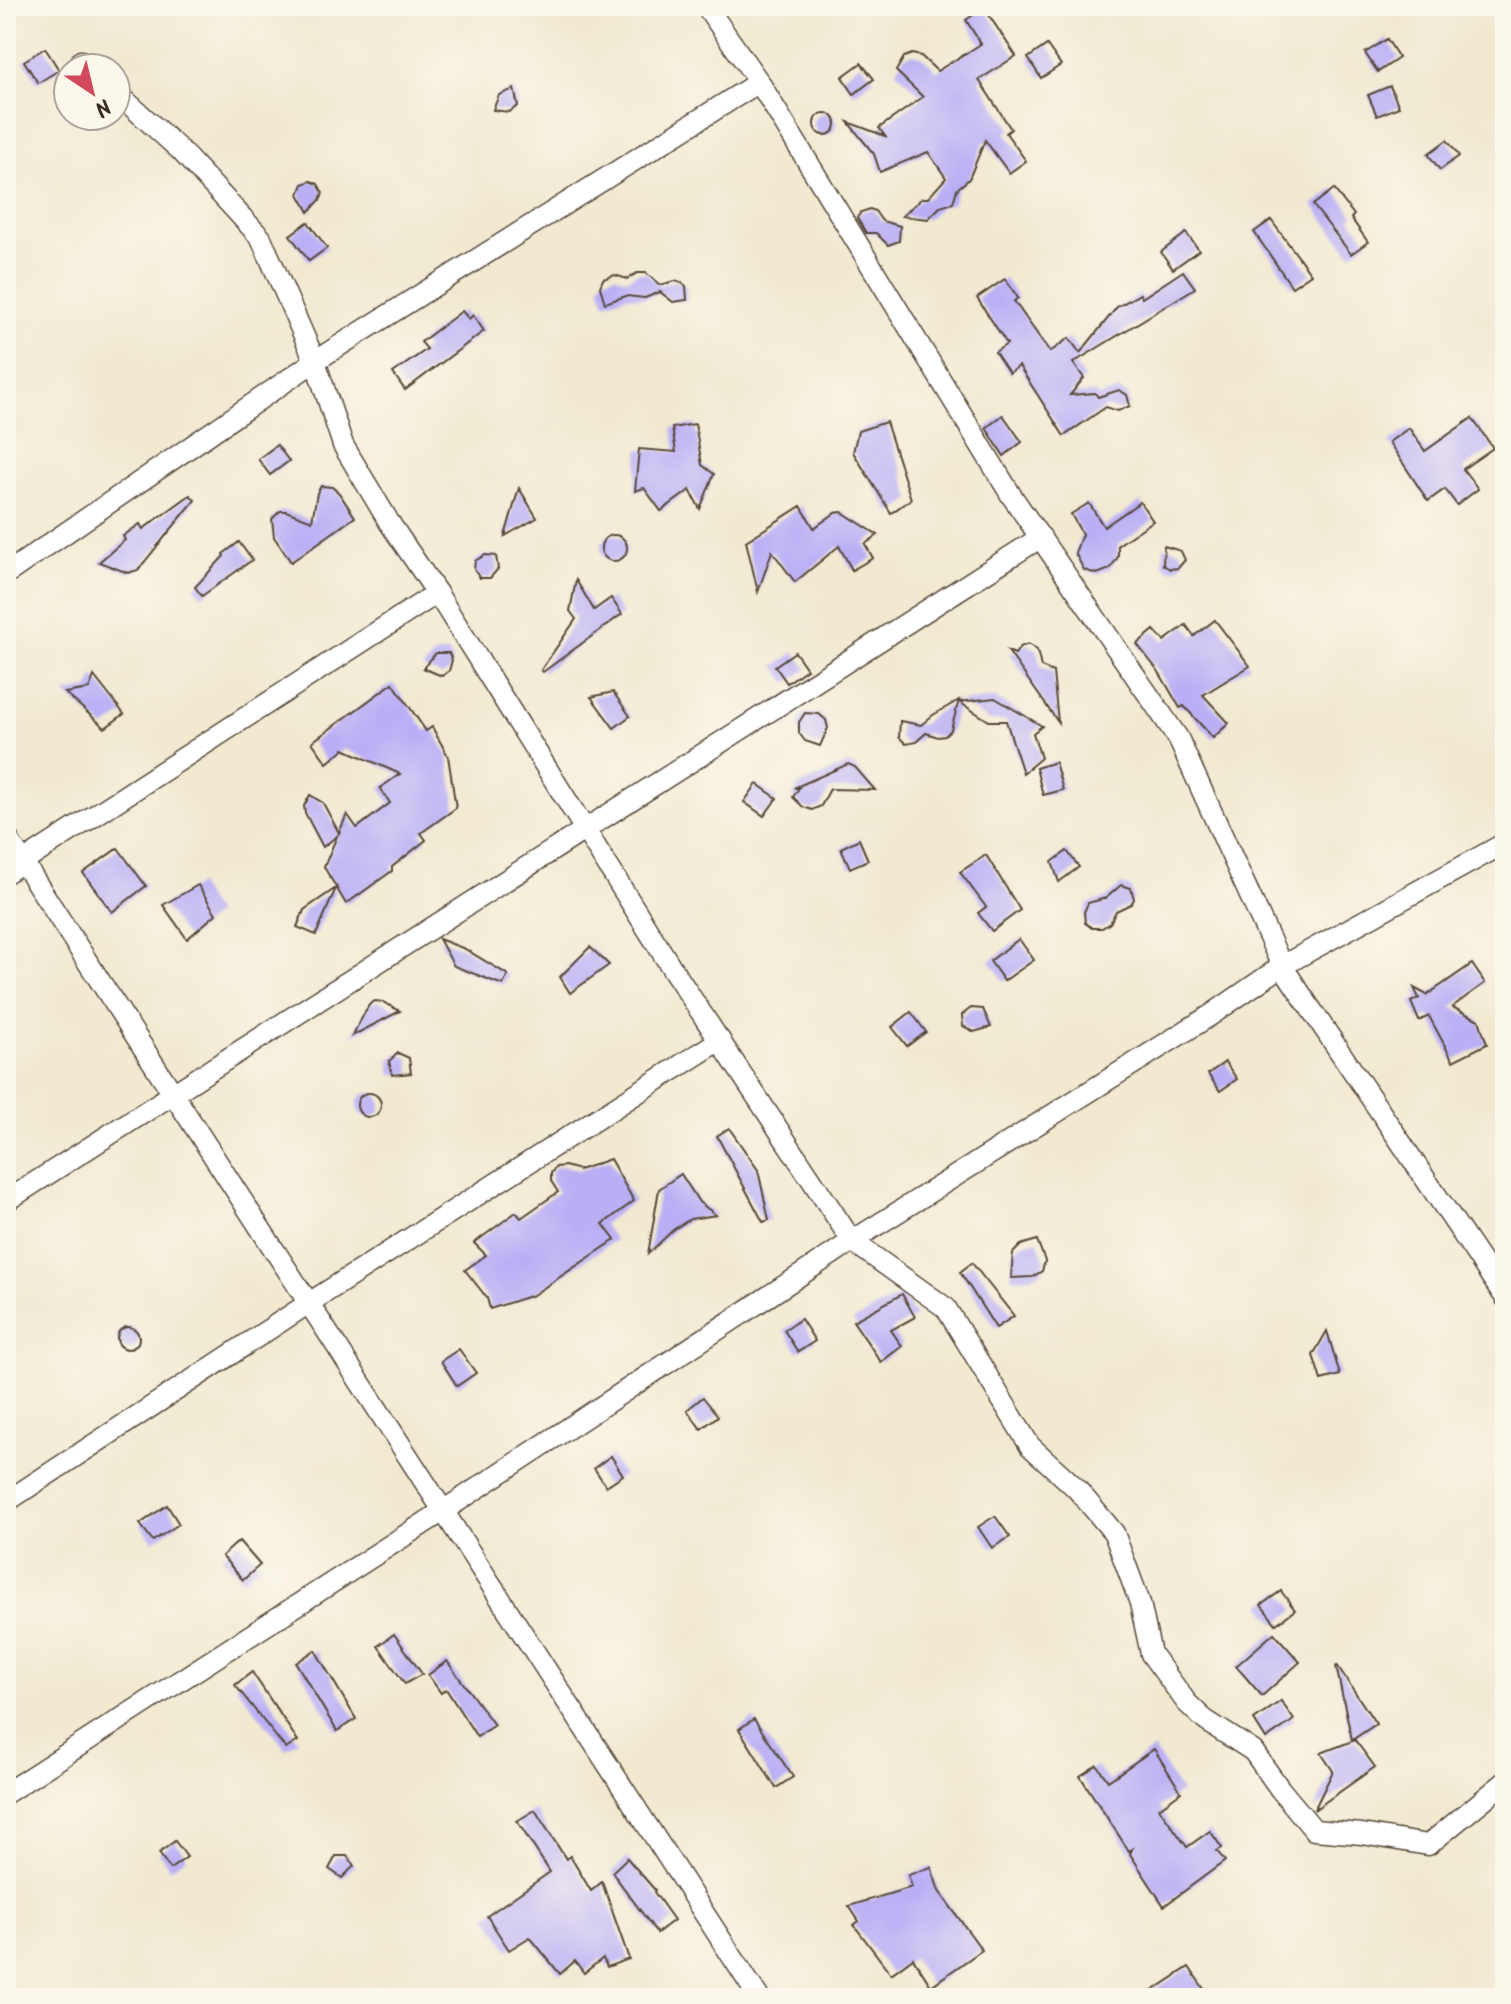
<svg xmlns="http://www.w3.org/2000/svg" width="1511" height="2004" font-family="Kalam,sans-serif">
<rect width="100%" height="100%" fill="#fbf7ec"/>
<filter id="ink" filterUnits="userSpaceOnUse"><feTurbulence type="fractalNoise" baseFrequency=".0125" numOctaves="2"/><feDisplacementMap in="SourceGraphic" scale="16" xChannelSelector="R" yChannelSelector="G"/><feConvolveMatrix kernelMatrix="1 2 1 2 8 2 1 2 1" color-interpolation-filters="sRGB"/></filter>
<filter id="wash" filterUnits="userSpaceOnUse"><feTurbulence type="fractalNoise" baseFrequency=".006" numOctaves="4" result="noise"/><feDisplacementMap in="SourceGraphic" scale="32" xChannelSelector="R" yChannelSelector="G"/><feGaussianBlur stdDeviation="1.8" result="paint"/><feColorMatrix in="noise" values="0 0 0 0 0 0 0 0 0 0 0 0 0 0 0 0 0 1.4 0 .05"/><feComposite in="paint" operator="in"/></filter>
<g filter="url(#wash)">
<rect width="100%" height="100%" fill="#f1e9d0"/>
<g id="blocks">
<!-- building -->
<g fill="#baaff5">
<path d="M984,8l32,48 -37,24 32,49 -5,4 20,28 -17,12 -24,-33 -16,39 -12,10 -4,14 -13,4 -12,12 -26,-3 20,-18h6l18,-20 -18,-26 -48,20 -6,-18 -26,-32 37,14 -6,-8 44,-31 -27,-26 8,-14 8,-3 9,2 16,15 44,-27 -15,-24z"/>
<path d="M1387,39l12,19 -21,14 -13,-19z"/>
<path d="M1047,45l14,20 -20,13 -13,-20z"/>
<path d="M45,48l14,22 -21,13 -14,-22z"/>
<path d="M861,63l13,16 -20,15 -12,-17z"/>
<path d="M1390,86l9,21 -22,9 -9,-21z"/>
<path d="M514,89l4,17 -9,6 -16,-2 6,-15z"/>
<circle cx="825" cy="124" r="11"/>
<path d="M1447,140l12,16 -19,14 -12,-16z"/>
<path d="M311,181l7,3 5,9 -3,7 -11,12 -10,-18 4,-10z"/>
<path d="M1334,189l20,26 -3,3 17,24 -17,12 -38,-49z"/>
<path d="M870,209l5,2 7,10 18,5 -1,15 -11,4 -12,-12h-10l-9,-15 4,-6z"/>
<path d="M1271,220l40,54 -19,13 -38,-55z"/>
<path d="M308,222l19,26 -18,13 -19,-26z"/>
<path d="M1186,233l13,17 -26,19 -12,-17z"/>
<path d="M1183,271l12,17 -122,75 11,15 -14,17 25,-2 3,4 21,-7 8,5 3,11 -12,5 -12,-4 -42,29 -45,-70 -10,7 -14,-21 12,-8 -30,-46 28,-19 13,19 -4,3 36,51 19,-14 11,15 37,-46 23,-13 2,4z"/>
<path d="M637,273h9l14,12 15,-4 7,2 4,3 1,14 -14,2 -13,-10 -15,6 -19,-2 -21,7 -5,-16 3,-8 12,-4 12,4z"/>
<path d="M462,311l7,8 4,-4 11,16 -79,59 -12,-17 34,-24 -6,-7z"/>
<path d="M1003,415l19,27 -18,14 -18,-28z"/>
<path d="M1472,418l21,30 -30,21 15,20 -21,16 -12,-16 -17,12 -39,-59 20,-14 16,23z"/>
<path d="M886,422l25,77 -20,14 -38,-61 5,-21z"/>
<path d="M695,424l7,41 12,9 -14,35 -10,-19 -29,21 -17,-23 -9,3 4,-42 37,3 -4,-24z"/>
<path d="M277,445l12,16 -19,14 -12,-16z"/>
<path d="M321,486l11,1 7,6 16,24 -64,45 -17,-25 -2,-18 8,-8h6l26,10 5,-28z"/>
<path d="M519,488l18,30 -32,18z"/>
<path d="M190,495l5,5 -57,70 -10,3 -29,-11 26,-22 -2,-4 17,-12 3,5z"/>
<path d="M1140,502l13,19 -35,24v12l-8,12 -13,5 -13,-4 -9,-17 7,-19 -11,-20 18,-11 15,24z"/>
<path d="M801,506l13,22 21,-15 7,-1 36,23 -13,9 8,14 -21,12 -13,-24 -44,36 -23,-31 -14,41 -12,-51z"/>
<circle cx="614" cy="548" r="13"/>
<path d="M239,542l13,18 -50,36 -7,-9 29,-31 -1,-2z"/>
<path d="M1164,546l17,5 4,9 -7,8 -8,1 -7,-4z"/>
<path d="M485,555l11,1 2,13 -8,9h-10l-6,-9 1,-8z"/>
<path d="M576,580l18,30 17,-12 11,16 -79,58 -2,-2 35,-51 -6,-8z"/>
<path d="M1215,620l35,46 -47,29 26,28 -16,15 -29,-32 -4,2 -21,-36 -22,-28 17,-14 10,11 22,-16 8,11z"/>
<path d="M1028,644l9,6 4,17 12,5 5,50 -50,-71 7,3 5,-7z"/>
<path d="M795,652l12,17 -20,14 -12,-17z"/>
<path d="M436,653h13l3,7 -3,11 -7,5 -19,-8z"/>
<path d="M94,676l30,38 -19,14 -40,-35 24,-4z"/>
<path d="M393,683l33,48 6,-4 16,29 8,52 -35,25 5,7 -34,27v4l-46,33 -22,-37 13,-31 -14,11 -18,-34 -1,-7 6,-11 13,8 16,30 8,-19 10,14 33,-25 -10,-15 20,-14 -56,-25 -17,14 -15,-21z"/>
<path d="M613,692l17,24 -16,12 -23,-31z"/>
<path d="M995,698l47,28 -9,7 8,25 -18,15 -17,-52h-17l-30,-19z"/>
<path d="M959,700l-8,30 -6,6 -7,1 -12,-4 -10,9 -10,2 -7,-7 1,-16 21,4 12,-10z"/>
<path d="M805,713l14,1 7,6 2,8 -8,18 -15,-5 -6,-8v-11z"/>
<path d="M1055,762l8,28 -20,5 -7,-27z"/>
<path d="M848,764l7,3 20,23 -45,-1 -9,17 -9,4 -9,-3 -10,-10 6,-9h-5z"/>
<path d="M757,784l20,14 -13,18 -20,-14z"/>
<path d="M859,839l9,21 -18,8 -9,-20z"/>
<path d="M118,848l28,38 -34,26 -29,-39z"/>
<path d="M1067,851l12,16 -20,15 -7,-20z"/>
<path d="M986,855l34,55 -28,21 -14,-18 8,-6 -26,-35z"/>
<path d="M198,885l18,29 -29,25 -24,-34z"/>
<path d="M1121,885l10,3 3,11 -3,5 -15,7 -6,12 -8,5h-10l-7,-5 -1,-11 4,-9 18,-5z"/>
<path d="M336,888l-20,47 -19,-8 7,-17z"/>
<path d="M439,939l26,10 43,26 -5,10 -49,-19z"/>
<path d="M1019,939l15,21 -30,21 -14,-20z"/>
<path d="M590,947l19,18 -39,28 -10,-16z"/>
<path d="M1472,964l13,19 -33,24 27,13 8,24 -34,17 -24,-45 -10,5 -8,-19 8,-4 -5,-10 13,7z"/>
<path d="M375,1001l8,1 17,9 -48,25 17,-31z"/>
<path d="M971,1008l12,1 8,18 -17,5 -11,-6 -1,-11z"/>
<path d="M911,1012l15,20 -19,14 -15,-19z"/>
<path d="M398,1053l11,5 2,15 -19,2 -3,-14z"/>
<path d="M1225,1062l12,17 -17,12 -12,-17z"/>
<circle cx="369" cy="1105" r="12"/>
<path d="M729,1128l29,42 11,50 -6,2 -46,-86z"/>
<path d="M610,1159l24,42 -31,23 12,16 -82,55 -43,14 -3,-11 -22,-28 21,-15 -12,-12 42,-31 5,6 37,-26 -7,-11v-8l5,-6 9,-1 14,4z"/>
<path d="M681,1174l18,28 17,13 -26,4 -17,11 -25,24 11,-65z"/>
<path d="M1037,1240l8,21 -3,10 -10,6 -21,1 2,-25 8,-8z"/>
<path d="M972,1263l42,53 -18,12 -36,-56z"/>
<path d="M902,1294l13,23 -24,13 11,16 -21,16 -28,-41z"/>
<path d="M801,1319l14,22 -17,11 -14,-22z"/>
<circle cx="128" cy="1338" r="11"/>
<path d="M1327,1331l13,44 -19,5 -8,-25z"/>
<path d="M459,1349l17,24 -19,13 -16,-25z"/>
<path d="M703,1397l15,19 -17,13 -14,-19z"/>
<path d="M611,1456l12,19 -17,11 -12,-18z"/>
<path d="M167,1505l12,19 -26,17 -13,-17z"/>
<path d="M995,1516l15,21 -18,11 -14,-21z"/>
<path d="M239,1541l21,24 -17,15 -21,-24z"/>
<path d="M1281,1591l14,19 -19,14 -15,-19z"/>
<path d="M1274,1633l26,29 -38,34 -26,-30z"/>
<path d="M394,1634l28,40 -17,10 -27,-38z"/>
<path d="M315,1650l41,69 -19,12 -41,-68z"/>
<path d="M447,1661l47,64 -17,12 -31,-48 -5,4 -13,-18z"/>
<path d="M1337,1665l39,59 -24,16 -16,-74z"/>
<path d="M252,1672l46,69 -12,8 -51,-64z"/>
<path d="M1281,1701l13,19 -28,19 -12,-19z"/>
<path d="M754,1719l39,58 -17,11 -37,-59z"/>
<path d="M1355,1740l20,27 -61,43 19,-39 -12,-18z"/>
<path d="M1154,1749l27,43 -22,16 28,39 23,-16 12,17 -5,3 8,10 -61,45 -34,-52 2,-5 -3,2 -49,-75 17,-11 11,16z"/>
<path d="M535,1810l31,49 4,-3 21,35 11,-9 27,77 -22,8 -4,-9 -19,15 -9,-12 -15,13 -30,-37 -21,13 -22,-34 63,-44 -33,-51z"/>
<path d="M175,1841l12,16 -17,12 -11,-16z"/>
<path d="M336,1856h11l7,10 -12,12 -13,-9z"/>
<path d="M627,1858l28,32 -1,2 20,28 -17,13 -45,-61z"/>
<path d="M931,1867l8,24 43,59 -51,36 -18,-28 -22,16 -37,-49 5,-4 -10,-15 63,-19 -4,-12z"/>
<path d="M1189,1967l21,31h-68z"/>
</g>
</g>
</g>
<g filter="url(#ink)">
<use href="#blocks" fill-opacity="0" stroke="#564739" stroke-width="2"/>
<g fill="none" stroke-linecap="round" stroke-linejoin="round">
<defs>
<g id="street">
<path d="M706,6l53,76 252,413 167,243 104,228 223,331"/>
<path d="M81,61l9,7"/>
<path d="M116,92l65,59 80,87 54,123 28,84 46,77 48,71 236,377 179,271 94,67 84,138 46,42 38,45 26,70 11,51 36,49 18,17 48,31 27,38 34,41 48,4 66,11 77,-63"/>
<path d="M6,574l309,-213 444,-279"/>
<path d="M6,836l753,1162"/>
<path d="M6,873l431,-280"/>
<path d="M6,1201l1035,-664"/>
<path d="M6,1502l303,-199 411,-263"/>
<path d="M6,1793l437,-282 409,-270 359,-226 71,-49 223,-123"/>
</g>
</defs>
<!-- street casing -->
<use href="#street" stroke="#564739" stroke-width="23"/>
<!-- street -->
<use href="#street" stroke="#fff" stroke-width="20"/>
</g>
</g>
<!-- margin -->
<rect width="1511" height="2004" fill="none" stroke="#fbf7ec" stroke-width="32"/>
<!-- north arrow -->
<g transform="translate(92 92) rotate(145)"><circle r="38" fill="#fbf7ec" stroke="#aea59a" stroke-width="2"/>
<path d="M0-6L14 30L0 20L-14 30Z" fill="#d1495b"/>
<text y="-12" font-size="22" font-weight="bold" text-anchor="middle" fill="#3b2a1e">N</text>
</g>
</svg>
